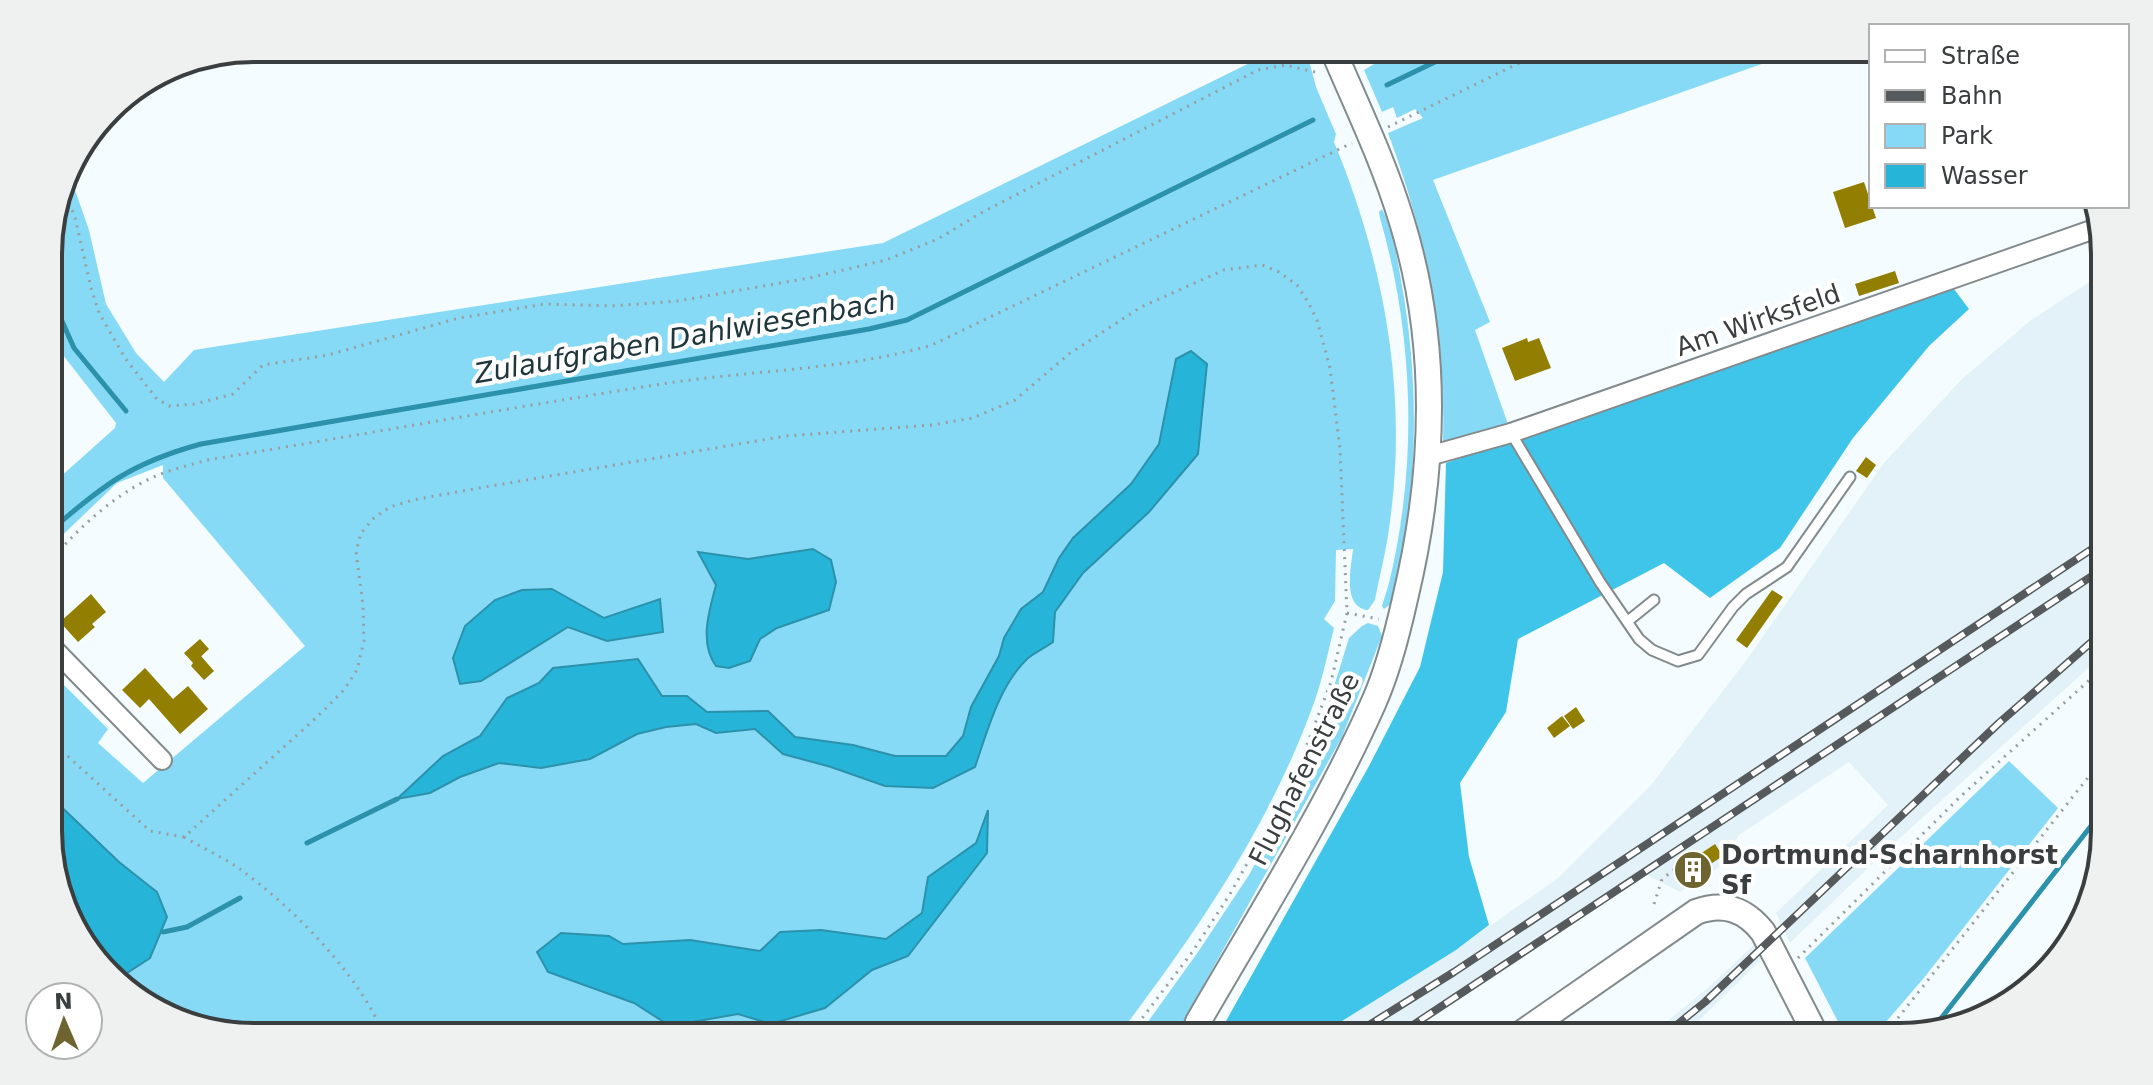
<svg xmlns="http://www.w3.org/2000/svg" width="2153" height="1085" font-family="'DejaVu Sans',sans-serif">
<rect width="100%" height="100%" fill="#f4fcff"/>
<!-- built -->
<g fill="#e2f2f8">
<path d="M2103,273l1,381 -214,193 -100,96 -14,-30 112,-108 -39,-43 -110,73 -15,29 -44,28 -33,-17 -244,162h-95l34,-16 114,-71 102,-72 93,-93 97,-127 135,-194 80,-86 67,-57z"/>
<path d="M1755,944l9,13 -80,78 -36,2 61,-50z"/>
</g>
<!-- green -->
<g fill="#87daf5">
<path d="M1401,48h406l-374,132 57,142 -15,8 34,97 -64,16 -2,-3c3,-105 -18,-208 -55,-307l35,-15 -8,-9 -18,9 -4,-11 -11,5 -18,-42z"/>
<path d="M1268,54l40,3 8,30 20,47 -2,8c50,120 74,250 56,379 -3,27 -10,53 -15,79l-7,10c-26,-3 -17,-41 -15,-61l-17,1 -1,51 -11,18 10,9c-6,24 -11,49 -19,72 -44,124 -119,233 -198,337h-863l-91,-21 -73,-60 -40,-98 -1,-188 59,59 -10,14 45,40 162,-137 -142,-168v-13l-46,18 -68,65v-61l66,-59 1,-5 -64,-82 -3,-9 -1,-92 20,-70 21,60 17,74 30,49 28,29 30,-32 689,-107z"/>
<path d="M1382,209c11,21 15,48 19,71 20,108 17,218 -10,324l-7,5 -2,-3c2,-8 5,-15 7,-23 29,-119 25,-247 -9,-365l-1,-6z"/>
<path d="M1368,623l10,3 4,10 -40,101 -153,274 -9,26h-43l61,-85 51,-77 48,-89 31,-80 21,-68 13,-12z"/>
<path d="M2009,761l49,47 -135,171 -50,58h-27l-41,-79z"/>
</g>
<!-- forest -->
<path fill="#40c5ea" d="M1954,289l15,20 -40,37 -76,92 -73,110 -70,50 -46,-35 -146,76 -12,73 -46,71 9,74 20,68 -33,25 -114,71 -34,16h-91l152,-271 51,-99 23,-95 3,-109z"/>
<!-- water -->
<g fill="#26b4d8" stroke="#2c91aa" stroke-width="2">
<path d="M1191,351l16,13 -9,90 -49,58 -66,61 -28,39 -2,30c-8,6 -19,11 -26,17 -28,27 -40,73 -52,108l-42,21 -48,-2 -54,-19 -48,-13 -28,-25 -39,4 -20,-9 -30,3 -29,7 -47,25 -49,9 -42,-5 -39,14 -30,16 -33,6 46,-43 37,-20 27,-38 32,-15 14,-15 85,-9 24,37h25l20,16 61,-1 27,26 58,8 42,11h51l17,-20 8,-29 28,-51 5,-18 17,-29 22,-17 16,-34 14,-20 58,-54 28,-40 17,-85z"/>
<path d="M813,549l18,11 5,22 -7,28 -52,18 -17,11 -10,22 -21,7 -13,-2c-17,-23 -7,-55 0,-81l-18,-33 50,7z"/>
<path d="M552,589l52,29 56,-19 3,33 -56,9 -39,-14 -87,54 -21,3 -7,-26 12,-32 30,-26 27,-10z"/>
<path d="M50,796l69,66 38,30 10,25 -17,41 -29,19 1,5 -32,-26 -40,-98z"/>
<path d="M988,810l-1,43 -79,103 -36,14 -47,38 -54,16 -33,-10 -68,12 -36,-23 -86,-31 -11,-20 24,-19 48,3 14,8 67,-4 70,11 20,-19 41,-2 65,9 36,-26 6,-36 48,-34z"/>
</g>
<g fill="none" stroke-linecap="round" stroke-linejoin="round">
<!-- stream -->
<g stroke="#2c91aa" stroke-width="5">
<path d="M1387,85l77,-37"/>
<path d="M49,292l25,56 52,63"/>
<path d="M49,532c54,-47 82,-69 152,-88l668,-115 38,-9 406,-200"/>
<path d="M307,843l90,-44"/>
<path d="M163,932l24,-5 53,-29"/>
<path d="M1932,1030l173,-222"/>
</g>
</g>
<!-- building -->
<g fill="#927f01">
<path d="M1864,182l12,36 -31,10 -12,-36z"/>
<path d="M1895,271l4,12 -40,13 -4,-12z"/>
<path d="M1527,338l1,4 11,-4 12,30 -36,13 -13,-33z"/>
<path d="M1866,457l10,8 -9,13 -11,-7z"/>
<path d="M1772,590l11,7 -36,51 -11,-8z"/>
<path d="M91,594l15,18 -14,12 3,3 -17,15 -18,-20z"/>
<path d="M200,639l9,10 -15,14 7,-7 13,15 -10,9 -13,-14 2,-3 -9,-10z"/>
<path d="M145,668l28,31 15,-13 20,23 -28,25 -31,-35 -9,9 -18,-18z"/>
<path d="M1576,707l9,14 -12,8 -9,-13z"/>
<path d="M1562,716l8,10 -16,12 -7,-10z"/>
<path d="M1715,844l8,12 -34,22 -12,-17 13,-8 4,5z"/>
</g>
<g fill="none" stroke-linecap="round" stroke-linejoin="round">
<defs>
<g id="service">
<path d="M1511,433l89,149 39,57 13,11 26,11 20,-6 35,-48 13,-13 41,-27 63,-90"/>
<path d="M1628,621l26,-21"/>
</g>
<g id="minor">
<path d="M1429,456l82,-23 592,-207"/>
<path d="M49,644l113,116"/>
</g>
<g id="secondary">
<path d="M1193,1037l5,-15c60,-104 126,-208 175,-318 15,-33 24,-69 32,-105 30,-125 35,-253 -3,-377 -18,-60 -45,-116 -70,-174"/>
<path d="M1516,1037l180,-125c27,-10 49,-3 67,20l54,105"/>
</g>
</defs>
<!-- service casing -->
<use href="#service" stroke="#838a8c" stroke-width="13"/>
<!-- minor casing -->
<use href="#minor" stroke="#838a8c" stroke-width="22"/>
<!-- secondary casing -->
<use href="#secondary" stroke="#838a8c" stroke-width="28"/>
<!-- path -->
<g stroke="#989ea0" stroke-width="3" stroke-dasharray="2 6" stroke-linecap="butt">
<path d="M1360,60l25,-12"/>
<path d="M1388,127l162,-79"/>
<path d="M58,206h10l6,7 17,75 8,25 26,45 31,40 13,8 26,-2 38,-10 30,-29 65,-10 131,-37 86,-14 67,2 66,-5 131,-23 77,-18 52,-21 41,-25 279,-144 27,-5 34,8"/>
<path d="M49,562c31,-35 65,-68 109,-87 15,-6 33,-10 49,-15 153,-25 307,-53 461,-77 87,-13 178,-13 264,-38l420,-202"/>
<path d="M1347,613l32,6"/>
<path d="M50,740l100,91 34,6 132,-119 28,-28 13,-20 7,-29 -1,-36 -7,-53 5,-19 13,-15 16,-11 23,-7 66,-12 307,-52 146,-11 41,-7 42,-18 54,-46 72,-47 83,-37 38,-5 17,7 18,13 11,17 9,18 13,48 10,81 7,164 -16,69 -38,99 -63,113 -37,57 -65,86"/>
<path d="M184,837c17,10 36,19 53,30 56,40 122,107 148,170"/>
<path d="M1654,904l8,-25 13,-10"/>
<path d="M2064,944l21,-26"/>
<path d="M1798,958l163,-162 144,-130"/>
<path d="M1883,1037l222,-281"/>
</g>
<!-- service -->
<use href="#service" stroke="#fff" stroke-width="9"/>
<!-- minor -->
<use href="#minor" stroke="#fff" stroke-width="18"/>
<!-- secondary -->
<use href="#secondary" stroke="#fff" stroke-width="24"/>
<defs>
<g id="rail">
<path d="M1350,1037l104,-65 650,-431"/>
<path d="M1395,1037l709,-469"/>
<path d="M1662,1037l43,-35 294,-279 105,-92"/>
</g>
</defs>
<!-- rail casing -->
<use href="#rail" stroke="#565a5c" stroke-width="8"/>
<!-- rail -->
<use href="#rail" stroke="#fff" stroke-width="5" stroke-dasharray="15" stroke-linecap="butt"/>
</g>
<!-- icons -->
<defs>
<symbol id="building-disc" viewBox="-11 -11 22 22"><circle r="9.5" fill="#6e6430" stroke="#fff"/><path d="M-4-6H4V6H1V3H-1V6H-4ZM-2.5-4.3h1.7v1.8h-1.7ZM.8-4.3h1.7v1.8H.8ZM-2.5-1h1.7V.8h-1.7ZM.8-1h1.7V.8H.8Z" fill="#fff"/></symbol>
</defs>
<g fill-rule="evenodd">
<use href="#building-disc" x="1671" y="848" width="44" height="44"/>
</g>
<g text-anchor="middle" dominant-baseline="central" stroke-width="8" stroke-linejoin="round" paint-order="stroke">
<!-- street labels -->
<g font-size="26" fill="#3a3e3f" stroke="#fff">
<text transform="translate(1758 320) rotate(-19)">Am Wirksfeld</text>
<text transform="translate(1304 769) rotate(-63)">Flughafenstraße</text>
</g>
<!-- poi labels -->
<g font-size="26" font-weight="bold" fill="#3a3e3f" stroke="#fff" text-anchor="start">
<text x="1721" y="855">Dortmund-Scharnhorst<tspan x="1721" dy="30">Sf</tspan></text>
</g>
<!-- water labels -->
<g font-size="28" font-style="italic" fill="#20363d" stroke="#fff">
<text transform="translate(685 337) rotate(-10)">Zulaufgraben Dahlwiesenbach</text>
</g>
</g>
<!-- crop -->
<path d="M0 0H2153V1085H0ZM254 62H1899A192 192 0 0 1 2091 254V831A192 192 0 0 1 1899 1023H254A192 192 0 0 1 62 831V254A192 192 0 0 1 254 62Z" fill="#eff0f0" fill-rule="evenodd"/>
<path fill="none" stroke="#3a3e3f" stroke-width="4" d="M254 62H1899A192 192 0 0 1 2091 254V831A192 192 0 0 1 1899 1023H254A192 192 0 0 1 62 831V254A192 192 0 0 1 254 62Z"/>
<!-- legend -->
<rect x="1869" y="24" width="260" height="184" fill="#ffffff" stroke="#b0b2b2" stroke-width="2"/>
<rect x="1885" y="50" width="40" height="12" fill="#ffffff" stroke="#b0b2b2" stroke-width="2"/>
<text x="1941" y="64" font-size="24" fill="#3a3e3f">Straße</text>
<rect x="1885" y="90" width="40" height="12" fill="#565a5c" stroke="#b0b2b2" stroke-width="2"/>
<text x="1941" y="104" font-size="24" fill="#3a3e3f">Bahn</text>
<rect x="1885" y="124" width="40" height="24" fill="#87daf5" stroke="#b0b2b2" stroke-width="2"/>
<text x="1941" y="144" font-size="24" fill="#3a3e3f">Park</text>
<rect x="1885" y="164" width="40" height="24" fill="#26b4d8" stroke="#b0b2b2" stroke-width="2"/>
<text x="1941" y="184" font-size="24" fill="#3a3e3f">Wasser</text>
<!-- north arrow -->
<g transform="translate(64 1021) rotate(358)"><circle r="38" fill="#ffffff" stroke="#b0b2b2" stroke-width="2"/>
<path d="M0-6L14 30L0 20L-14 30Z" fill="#6e6430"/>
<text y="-12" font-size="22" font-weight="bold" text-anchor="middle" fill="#3a3e3f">N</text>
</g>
</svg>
